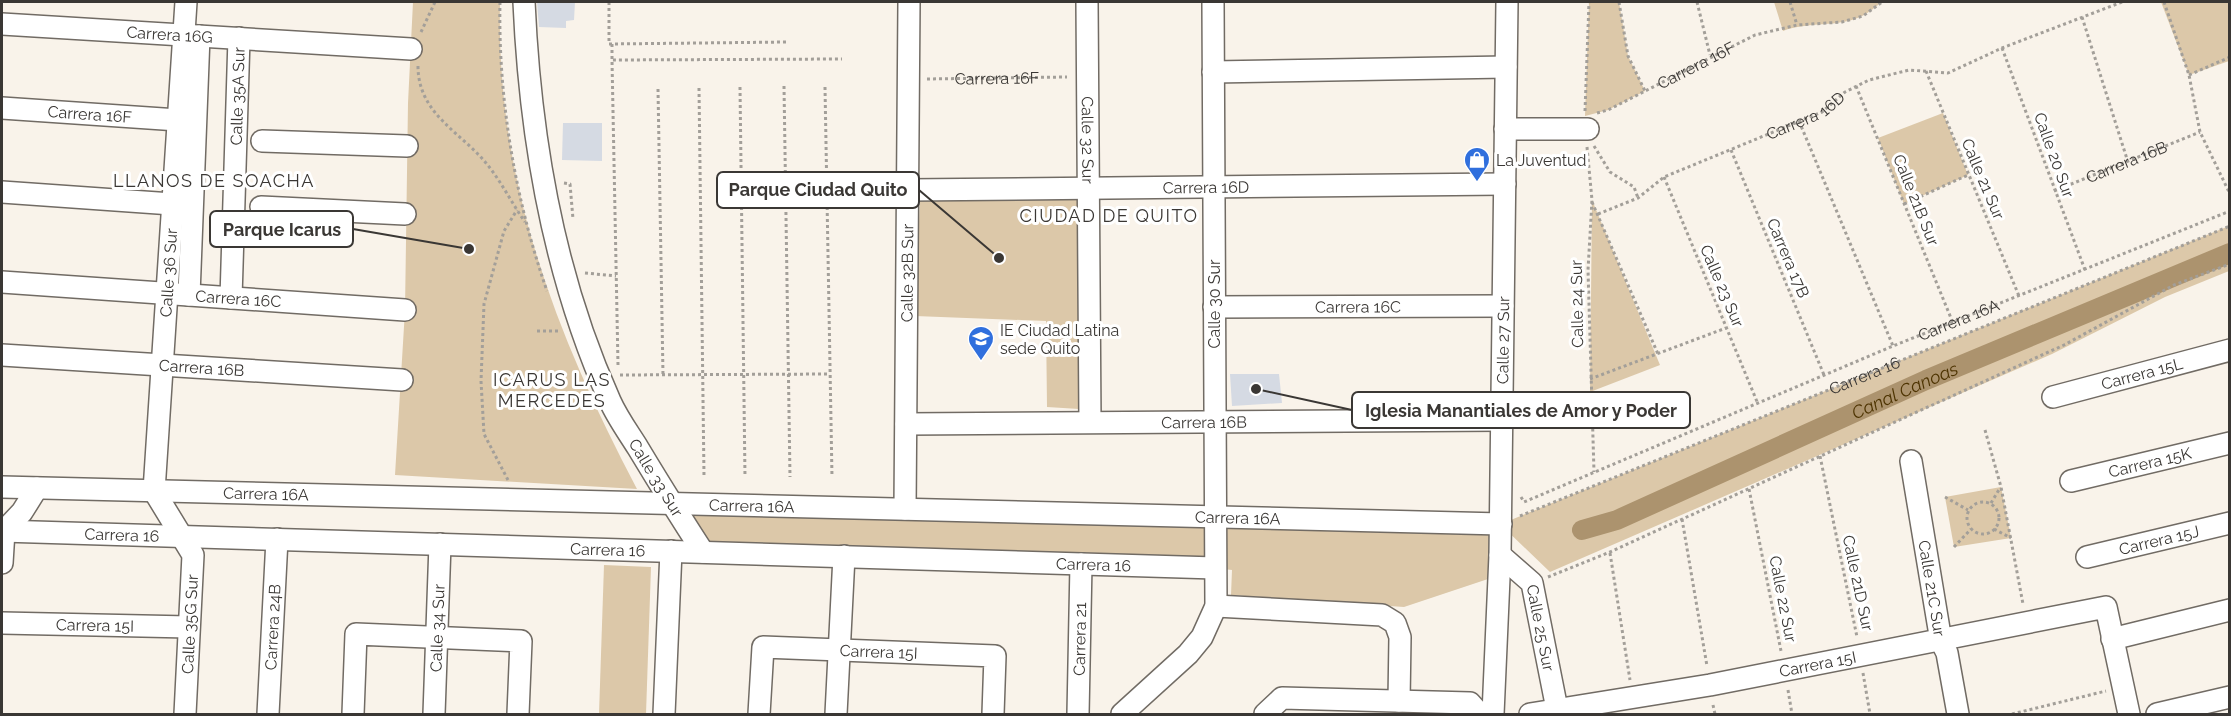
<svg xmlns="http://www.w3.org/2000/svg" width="2231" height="716" font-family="Raleway,sans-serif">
<rect width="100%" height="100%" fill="#f9f3ea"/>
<!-- green -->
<g fill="#dcc8a9">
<path d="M413,2h87c-4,179 55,331 137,487l-242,-14 10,-165 3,-207z"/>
<path d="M1589,2h30l9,54 17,35 -37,19 -23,6z"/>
<path d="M1774,2h108c-6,4 -13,11 -20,14 -24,12 -54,5 -79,15z"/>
<path d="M2161,2h68v59l-40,14z"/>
<path d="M1943,113l25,62 -64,29 -26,-66z"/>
<path d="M920,199l161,1 -2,209 -32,-2 -1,-86 -131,-5z"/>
<path d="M1592,200l68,165 -70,27z"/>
<path d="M2229,226v45l-64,26 -113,57 -502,218 -49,-47 -4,51 -93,31 -173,-12 1,-25 -17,-2 -512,-16 -14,-44 812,16z"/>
<path d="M2001,487l10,51 -57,9 -9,-50z"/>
<path d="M604,565l47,2 -5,147h-47z"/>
</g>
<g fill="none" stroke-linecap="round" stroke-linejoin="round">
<!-- canal -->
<path stroke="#ac936e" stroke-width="20" id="s1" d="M1582,530l35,-10 309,-140 304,-127"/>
</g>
<!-- building -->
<g fill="#d5dae3">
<path d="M537,2h38l-1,18 -8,1v7l-27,-1z"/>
<path d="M563,123h39v38l-40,-1z"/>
<path d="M1230,374h49l3,29 -50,3z"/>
</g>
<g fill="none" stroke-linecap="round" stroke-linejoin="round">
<defs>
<g id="minor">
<path id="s8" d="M524,2c6,136 29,273 86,399 7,16 18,31 28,47 21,35 43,70 65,104"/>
<path id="s9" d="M1087,2l3,420"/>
<path id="s10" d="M2,24l409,25"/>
<path d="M1213,72l293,-5"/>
<path id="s11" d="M2,108l176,12"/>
<path d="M1505,129h83"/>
<path d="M262,141l145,5"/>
<path id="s12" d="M908,190l597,-6"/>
<path d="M2,192l170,12"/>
<path d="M261,207l144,7"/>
<path id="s13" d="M2,282l403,28"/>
<path d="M189,295l10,-259"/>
<path id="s14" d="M231,298l8,-260"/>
<path id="s15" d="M1214,307l289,-1"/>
<path id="s16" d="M2,355l400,25"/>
<path id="s17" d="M2053,397l177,-47"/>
<path id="s18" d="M906,424l596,-4"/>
<path id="s19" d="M1911,461l30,180 6,12 11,61"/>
<path id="s20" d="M2071,481l159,-38"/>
<path id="s21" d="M2,487l1499,37"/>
<path id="s22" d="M905,509l4,-507"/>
<path id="s23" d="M2,531l1213,37"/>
<path id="s24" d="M1500,555l32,28 26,131"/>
<path id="s25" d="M2087,557l143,-34"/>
<path d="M2,563l2,-32 18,-19 15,-24"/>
<path d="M1216,606l166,9 13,8 5,14 -1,64"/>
<path id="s26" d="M2,623l187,4"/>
<path d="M2112,639l118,-29"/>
<path id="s27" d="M185,714l8,-159 -39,-64 32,-489"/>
<path id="s28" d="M268,714l9,-175"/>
<path d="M353,714l3,-80 165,7 -3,73"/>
<path id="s29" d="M434,714l6,-170"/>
<path d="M664,714l7,-163"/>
<path id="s30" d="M759,714l4,-67 232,9 -2,58"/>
<path d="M836,714l8,-158"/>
<path id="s31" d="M1078,714l3,-150"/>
<path d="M1122,714l66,-60 14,-17 14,-31 -3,-604"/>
<path d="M1265,714l17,-16 188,5 10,11"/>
<path id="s32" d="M1493,714l7,-159 7,-553"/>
<path id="s33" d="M1530,714l180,-29 396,-78 23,107"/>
<path d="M2157,714l73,-17"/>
</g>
</defs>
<!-- minor casing -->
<use href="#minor" stroke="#716b64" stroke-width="24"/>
<!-- path -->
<g stroke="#a39f99" stroke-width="3" stroke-dasharray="3 3" stroke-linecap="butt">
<path d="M500,2c-2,97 15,197 47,289"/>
<path d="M609,2v42l179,-2"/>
<path d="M1619,2l9,54 17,35"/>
<path d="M1697,2l13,53"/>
<path d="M1790,2l7,23"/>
<path d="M2164,2l25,73 11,57 30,62"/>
<path d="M2082,17l45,142"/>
<path d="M421,32l14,-30"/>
<path d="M612,44v16"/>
<path d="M2002,48l83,222"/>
<path d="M418,66c0,50 46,67 72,102 13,17 23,37 35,54"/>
<path d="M1926,71l93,225"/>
<path d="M2189,75l41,-18"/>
<path id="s2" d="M927,79l140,-2"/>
<path d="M784,86l6,391"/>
<path d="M1856,86l97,237"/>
<path d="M740,87l5,390"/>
<path d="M825,87l7,390"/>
<path d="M699,88l5,388"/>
<path d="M658,89l5,286"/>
<path d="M1585,111l4,-109"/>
<path id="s3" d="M1597,113l11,-3 147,-75 42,-10 45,-3 21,-6 19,-14"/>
<path d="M1799,121l94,225"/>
<path d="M1594,146l16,26 24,15 4,11"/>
<path d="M1587,147l5,53 -4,70 6,202"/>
<path d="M1731,150l93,225"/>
<path d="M1664,177l94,227"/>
<path d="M564,183l6,1 3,35"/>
<path id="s4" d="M2054,191l146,-59"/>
<path d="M1592,202l66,152"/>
<path d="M1904,204l64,-29"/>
<path id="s5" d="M1598,214l40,-16 26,-21 158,-65 23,-20 24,-12 40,-10 39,3 54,-25 120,-46"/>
<path d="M585,273l31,3"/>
<path d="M537,331h24"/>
<path d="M618,365l-6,-305 230,-1"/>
<path d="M620,375l210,-1"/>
<path d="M1590,379l136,-51"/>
<path d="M1985,430l16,57 22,117"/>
<path d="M1820,456l37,181"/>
<path d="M508,480l-24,-46 -3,-53 3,-77 20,-73 13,-21"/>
<path d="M1749,489l32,162"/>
<path id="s6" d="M1521,497l3,5 369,-156 337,-135"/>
<path d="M1945,497l23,13"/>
<circle cx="1983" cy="518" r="16"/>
<path d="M1991,503l9,-15"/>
<path id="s7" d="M1520,516l710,-290"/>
<path d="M1682,519l25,147"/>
<path d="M1994,529l17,9"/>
<path d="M1954,547l17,-18"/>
<path d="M1610,553l20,127"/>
<path d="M1548,577l62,-25 454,-207 110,-60 56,-21"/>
<path d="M1863,673l7,41"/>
<path d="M1788,690l4,24"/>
<path d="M1713,705l2,9"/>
<path d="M2012,714l94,-23"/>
</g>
<!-- minor -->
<use href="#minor" stroke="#fff" stroke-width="21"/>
</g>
<!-- icons -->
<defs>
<symbol id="shop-pin" viewBox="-11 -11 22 30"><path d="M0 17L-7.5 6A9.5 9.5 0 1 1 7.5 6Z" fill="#306fdd" stroke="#fff"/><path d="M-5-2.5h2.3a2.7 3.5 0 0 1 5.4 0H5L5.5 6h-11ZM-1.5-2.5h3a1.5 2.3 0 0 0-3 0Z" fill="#fff"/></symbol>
<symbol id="school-pin" viewBox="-11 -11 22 30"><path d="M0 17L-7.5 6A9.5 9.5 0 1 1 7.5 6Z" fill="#306fdd" stroke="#fff"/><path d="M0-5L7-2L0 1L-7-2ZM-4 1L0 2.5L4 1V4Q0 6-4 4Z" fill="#fff"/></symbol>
</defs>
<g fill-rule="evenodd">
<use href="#shop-pin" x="1462" y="145" width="30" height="40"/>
<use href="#school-pin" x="966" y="324" width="30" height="40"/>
</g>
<g text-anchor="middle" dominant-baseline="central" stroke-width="6" stroke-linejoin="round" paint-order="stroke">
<!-- street labels -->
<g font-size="16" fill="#3a3734" stroke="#fff">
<text stroke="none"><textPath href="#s10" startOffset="168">Carrera 16G</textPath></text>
<text stroke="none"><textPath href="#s3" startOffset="110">Carrera 16F</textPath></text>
<text stroke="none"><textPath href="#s2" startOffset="70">Carrera 16F</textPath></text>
<text stroke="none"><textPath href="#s14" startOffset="202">Calle 35A Sur</textPath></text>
<text stroke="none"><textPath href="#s11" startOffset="88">Carrera 16F</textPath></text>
<text stroke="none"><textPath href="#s5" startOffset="231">Carrera 16D</textPath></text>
<text stroke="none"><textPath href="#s9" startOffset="138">Calle 32 Sur</textPath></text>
<text transform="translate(2054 155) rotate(70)">Calle 20 Sur</text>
<text stroke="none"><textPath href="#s4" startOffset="78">Carrera 16B</textPath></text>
<text transform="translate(1983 179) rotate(67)">Calle 21 Sur</text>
<text stroke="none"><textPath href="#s12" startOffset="298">Carrera 16D</textPath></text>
<text transform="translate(1916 200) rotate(68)">Calle 21B Sur</text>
<text transform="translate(1788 258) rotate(67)">Carrera 17B</text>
<text stroke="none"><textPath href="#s27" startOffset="453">Calle 36 Sur</textPath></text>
<text stroke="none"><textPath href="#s22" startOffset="236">Calle 32B Sur</textPath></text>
<text transform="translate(1722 286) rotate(67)">Calle 23 Sur</text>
<text stroke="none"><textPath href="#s13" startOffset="237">Carrera 16C</textPath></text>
<text transform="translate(1214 304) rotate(-90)">Calle 30 Sur</text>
<text transform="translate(1577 304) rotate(-91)">Calle 24 Sur</text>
<text stroke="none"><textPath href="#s15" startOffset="144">Carrera 16C</textPath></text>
<text stroke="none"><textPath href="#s6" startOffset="477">Carrera 16A</textPath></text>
<text stroke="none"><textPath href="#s32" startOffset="374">Calle 27 Sur</textPath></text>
<text stroke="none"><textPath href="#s16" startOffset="200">Carrera 16B</textPath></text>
<text stroke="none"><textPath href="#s17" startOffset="92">Carrera 15L</textPath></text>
<text stroke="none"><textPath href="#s7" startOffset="372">Carrera 16</textPath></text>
<text stroke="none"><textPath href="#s18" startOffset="298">Carrera 16B</textPath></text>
<text stroke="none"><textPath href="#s20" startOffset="81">Carrera 15K</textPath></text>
<text stroke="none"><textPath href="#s8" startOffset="500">Calle 33 Sur</textPath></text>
<text stroke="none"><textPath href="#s21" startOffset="264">Carrera 16A</textPath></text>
<text stroke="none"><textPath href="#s21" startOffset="750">Carrera 16A</textPath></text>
<text stroke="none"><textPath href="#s21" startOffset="1236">Carrera 16A</textPath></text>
<text stroke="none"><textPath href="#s23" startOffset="120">Carrera 16</textPath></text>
<text stroke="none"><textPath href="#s25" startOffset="74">Carrera 15J</textPath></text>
<text stroke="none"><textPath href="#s23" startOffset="606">Carrera 16</textPath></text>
<text stroke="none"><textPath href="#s23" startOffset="1092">Carrera 16</textPath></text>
<text transform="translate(1858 583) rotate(78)">Calle 21D Sur</text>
<text stroke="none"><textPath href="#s19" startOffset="129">Calle 21C Sur</textPath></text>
<text transform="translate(1783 599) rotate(79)">Calle 22 Sur</text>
<text stroke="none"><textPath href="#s27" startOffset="90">Calle 35G Sur</textPath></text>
<text stroke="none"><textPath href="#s26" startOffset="93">Carrera 15I</textPath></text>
<text stroke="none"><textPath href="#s28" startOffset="87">Carrera 24B</textPath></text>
<text stroke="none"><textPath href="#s29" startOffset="86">Calle 34 Sur</textPath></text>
<text stroke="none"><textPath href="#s24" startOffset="88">Calle 25 Sur</textPath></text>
<text stroke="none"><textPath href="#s31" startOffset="75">Carrera 21</textPath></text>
<text stroke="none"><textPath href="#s30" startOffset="183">Carrera 15I</textPath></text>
<text stroke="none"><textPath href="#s33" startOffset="292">Carrera 15I</textPath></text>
</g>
<!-- poi labels -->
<g font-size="16" fill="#3a3734" stroke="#fff" text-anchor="start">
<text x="1496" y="160">La Juventud</text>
<text x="1000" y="330">IE Ciudad Latina<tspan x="1000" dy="18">sede Quito</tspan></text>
</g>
<!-- neighbourhood labels -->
<g font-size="18" letter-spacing="1.5" fill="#3a3734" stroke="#fff">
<text x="214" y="180">LLANOS DE SOACHA</text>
<text x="1109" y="215">CIUDAD DE QUITO</text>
<text x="552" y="379">ICARUS LAS<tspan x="552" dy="21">MERCEDES</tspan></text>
</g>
<!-- water labels -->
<g font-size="18" font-style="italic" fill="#4d3300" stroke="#fff">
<text stroke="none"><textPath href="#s1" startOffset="352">Canal Canoas</textPath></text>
</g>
</g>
<!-- callouts -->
<path fill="none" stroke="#3a3734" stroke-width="2" d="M999 258L919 190M469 249L353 229M1256 389L1352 410"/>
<g fill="#3a3734" stroke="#fff" stroke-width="2">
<circle cx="999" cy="258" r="6"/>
<circle cx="469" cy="249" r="6"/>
<circle cx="1256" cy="389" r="6"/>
</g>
<g fill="#fff" stroke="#3a3734" stroke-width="2">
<rect x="717" y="172" width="202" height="36" rx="6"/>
<rect x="210" y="211" width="143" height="36" rx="6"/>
<rect x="1352" y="392" width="338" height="36" rx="6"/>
</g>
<g font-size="18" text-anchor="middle" font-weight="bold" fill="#3a3734">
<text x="818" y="196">Parque Ciudad Quito</text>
<text x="282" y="236">Parque Icarus</text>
<text x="1521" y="417">Iglesia Manantiales de Amor y Poder</text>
</g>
<!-- border -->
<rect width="2231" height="716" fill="none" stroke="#3a3734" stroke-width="6"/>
</svg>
